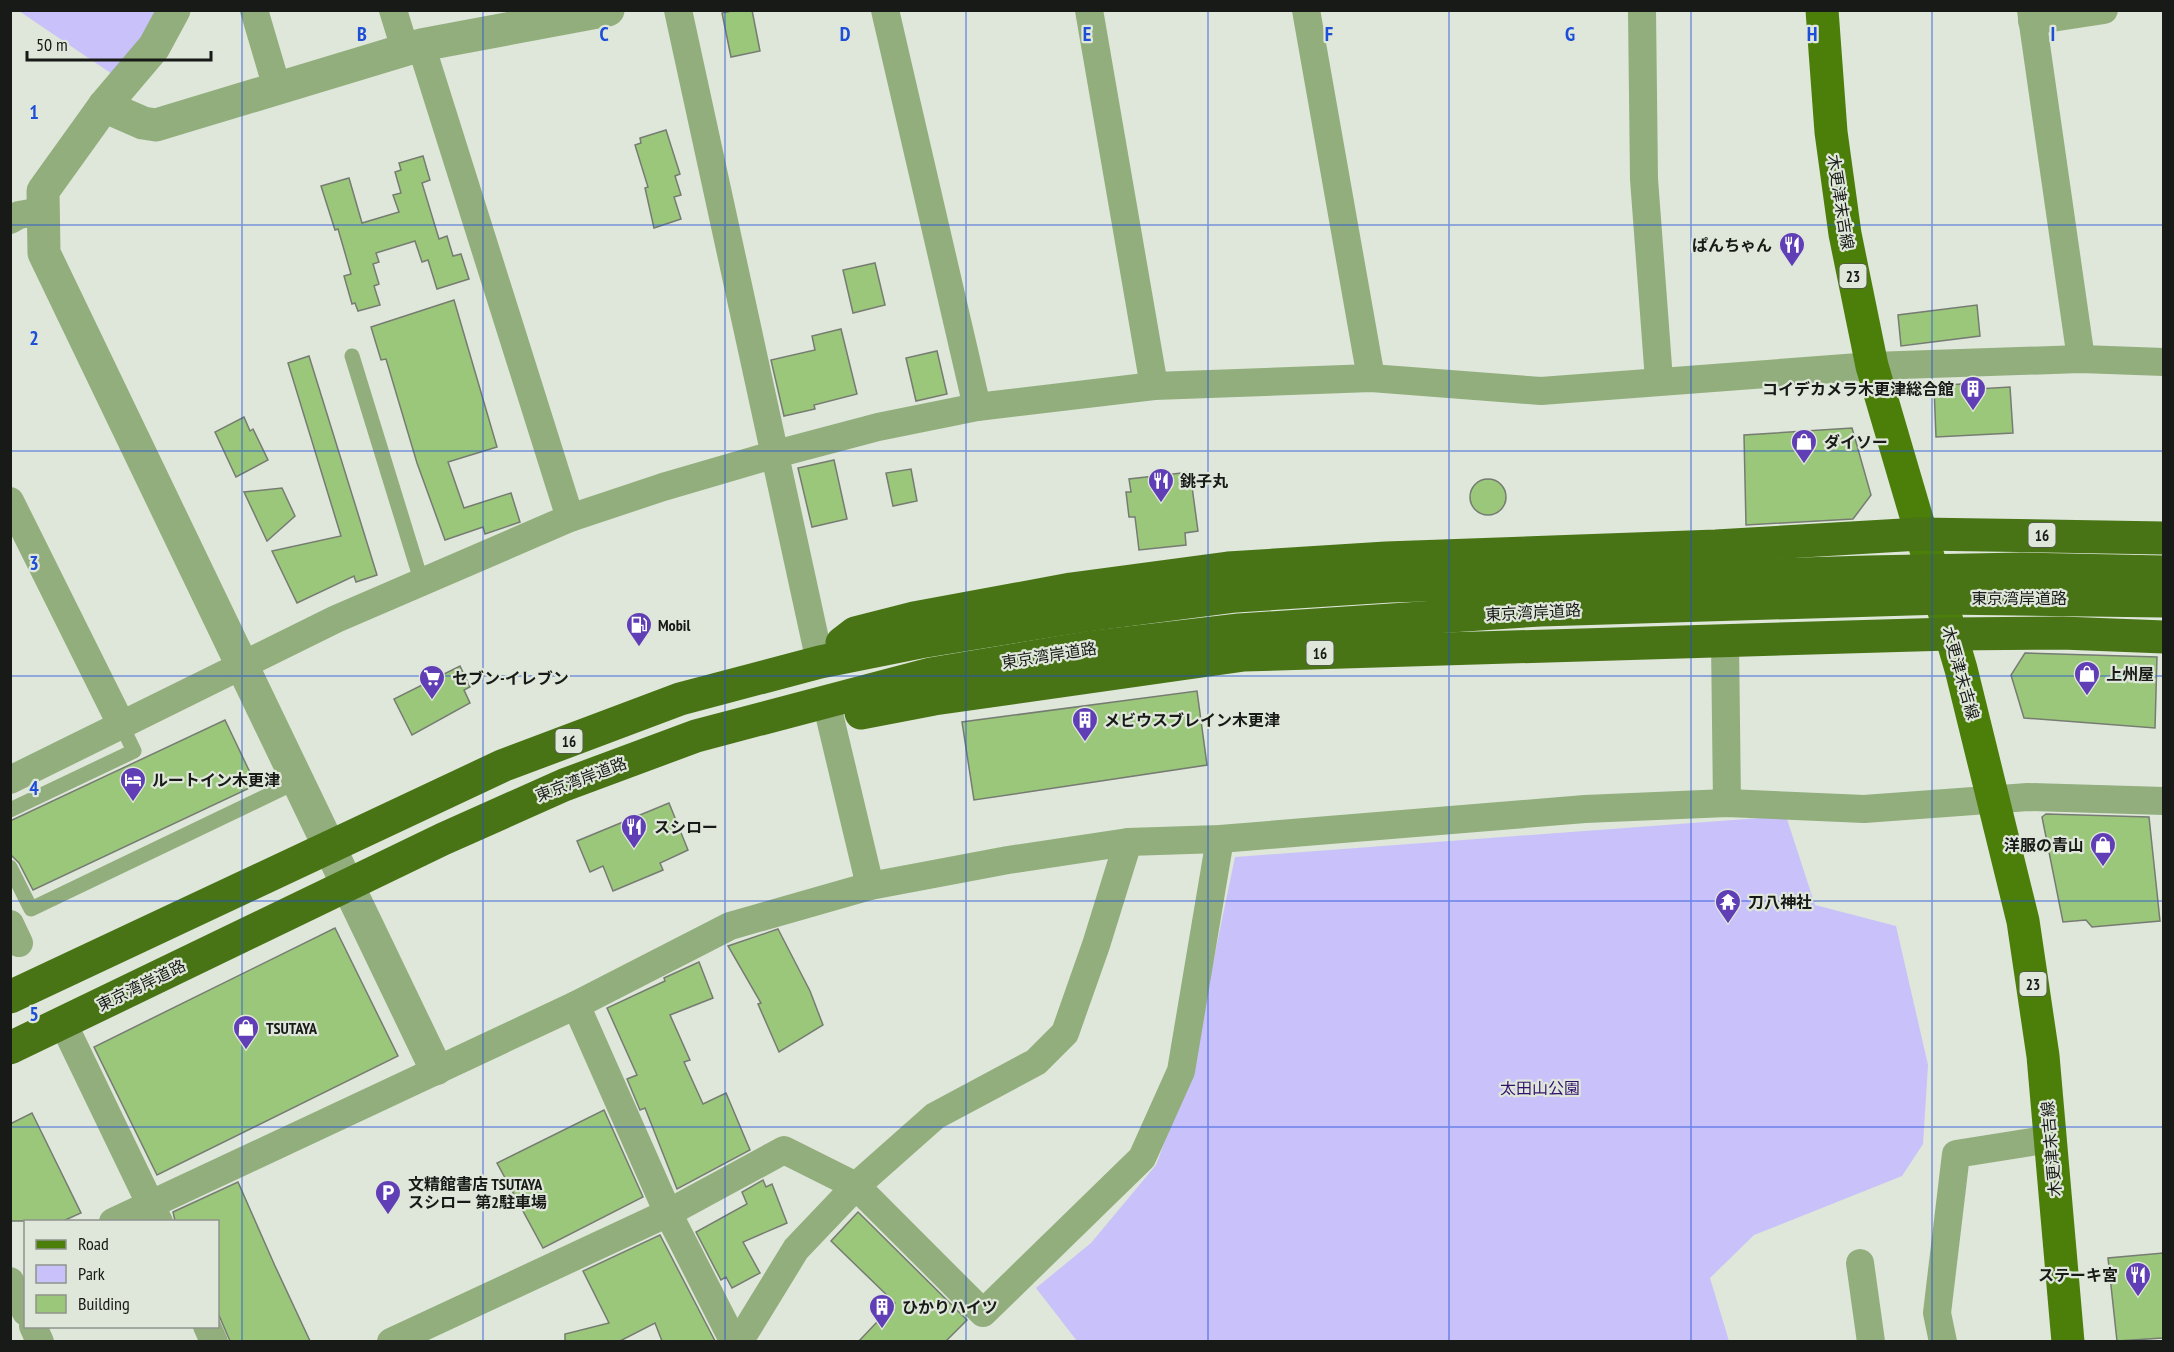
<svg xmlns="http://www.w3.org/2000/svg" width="2174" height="1352" font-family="'PT Sans Narrow','Noto Sans JP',sans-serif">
<rect width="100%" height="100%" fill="#dfe6da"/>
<!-- green -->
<g fill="#c9c1fa">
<path d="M19,11h154l-49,71z"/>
<path d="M1786,816l29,89 81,21 32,139 -5,79 -21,32 -148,59 -44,43 19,63h-652l-41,-53 55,-45 65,-78 34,-92 45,-216z"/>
</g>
<!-- building -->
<g fill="#9bc77a" stroke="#767c72" stroke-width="1.5">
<path d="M737,10h15l8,41 -29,6 -9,-44z"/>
<path d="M666,130l14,44 -5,2 6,19 -7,2 7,22 -27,9 -9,-40 3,-1 -13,-42 6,-2 -1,-5z"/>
<path d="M423,156l7,24 -8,3 17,56 8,-3 6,20 8,-2 8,25 -32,10 -9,-29 -6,2 -7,-21 -39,12 3,9 -6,2 6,20 -5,2 6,19 -22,6 -3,-8 -3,1 -8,-28 7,-2 -6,-21 -7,-24 -3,1 -14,-44 28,-8 13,45 37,-11 -6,-17 8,-2 -6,-21 6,-2 -2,-7z"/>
<path d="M875,263l10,42 -32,8 -10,-43z"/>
<path d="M454,300l43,147 -49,15 16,46 47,-15 9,29 -35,12 -2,-7 -38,13 -28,-77 -31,-104 -5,1 -10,-33z"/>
<path d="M1977,305l3,31 -79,10 -3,-31z"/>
<path d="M841,329l16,65 -43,11 1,4 -31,7 -13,-56 44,-10 -3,-14z"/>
<path d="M937,351l10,43 -31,7 -10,-43z"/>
<path d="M309,356l68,219 -21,7 -2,-6 -57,27 -25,-52 69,-15 -53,-173z"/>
<path d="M1961,384v6l49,-3 3,46 -77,4 -2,-51z"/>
<path d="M244,417l6,14 3,-2 15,31 -32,17 -21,-45z"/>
<path d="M1852,428l19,67 -18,24 -107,6 -2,-90z"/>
<path d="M834,460l13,59 -35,8 -14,-59z"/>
<path d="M911,469l6,32 -24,5 -7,-33z"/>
<path d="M1190,472l8,59 -13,2 1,12 -47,5 -4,-33h-6l-3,-25h5l-2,-13z"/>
<circle cx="1488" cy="497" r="18"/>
<path d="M282,488l13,28 -28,25 -23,-49z"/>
<path d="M2025,653l132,4 -2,71 -131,-10 -13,-43z"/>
<path d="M460,666l10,21 -6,3 6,13 -58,32 -18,-36z"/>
<path d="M1197,691l10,74 -233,35 -12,-78z"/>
<path d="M225,720l31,65 -223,105 -14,-27 -9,-9v-33z"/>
<path d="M669,803l19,47 -28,13 3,7 -50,21 -10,-25 -13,6 -13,-31z"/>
<path d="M2046,814l103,3 11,104 -68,6 -6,-7 -23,2 -21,-105z"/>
<path d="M335,928l63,128 -241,119 -63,-128z"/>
<path d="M778,929l32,62 13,34 -44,27 -21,-48 3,-1 -33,-57z"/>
<path d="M699,962l14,36 -43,17 20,45 -6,2 19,42 23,-11 24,57 -73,39 -32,-81 -5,2 -13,-31 10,-4 -30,-67 58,-27 -1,-3z"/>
<path d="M604,1110l39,87 -100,51 -46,-85z"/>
<path d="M32,1113l49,100 -18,8h-53v-97z"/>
<path d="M763,1180l3,7 6,-3 15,39 -44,19 17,31 -28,15 -6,-11 -5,3 -25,-48 51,-28 -5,-12z"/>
<path d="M238,1182l37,84 35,75h-80l-12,-28v-92h-43l-2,-9z"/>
<path d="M858,1212l109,108 -21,21h-87l36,-38 -64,-62z"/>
<path d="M660,1235l55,106h-53l-7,-18 -35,18h-55v-7l44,-11 -26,-52z"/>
<path d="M2163,1253v85l-46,3 -9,-83z"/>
</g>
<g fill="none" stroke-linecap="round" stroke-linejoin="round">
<!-- service -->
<g stroke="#91ae7c" stroke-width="15">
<path d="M352,356l69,224"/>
<path d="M10,810l124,-59 -12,-25"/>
<path d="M10,867l21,42 267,-128"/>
</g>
<!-- minor -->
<g stroke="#91ae7c" stroke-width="28">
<path d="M254,10l23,78"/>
<path d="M393,10l12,39"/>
<path d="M678,10l142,652"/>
<path d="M885,10l92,397"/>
<path d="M1089,10l65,376"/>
<path d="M1306,10l65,368"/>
<path d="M1642,10l2,169 15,201"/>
<path d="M2031,10l50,349"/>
<path d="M2032,21l72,-11"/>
<path d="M421,45l149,473"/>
<path d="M10,220l9,-5 23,-4"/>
<path d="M10,501l112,225"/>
<path d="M1725,641l2,162"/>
<path d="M830,718l40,168"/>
<path d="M10,780l326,-161 234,-101 93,-31 113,-33 102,-27 99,-20 177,-21 217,-8 170,13 331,-25 209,-7 83,3"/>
<path d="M10,924l9,19"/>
<path d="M576,1005l92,208 66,129"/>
<path d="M63,1023l96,199"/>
<path d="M113,1222l463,-217 154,-79 140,-40 138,-26 120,-18 92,-3 365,-30 142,-6 137,6 164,-12 136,4"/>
<path d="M1860,1263l11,79"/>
<path d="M10,1281l16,31"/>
<path d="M33,1326l7,16"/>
<path d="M207,1326l7,16"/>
<path d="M391,1342l277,-129 116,-63 72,36 127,127 159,-155 39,-87 39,-232"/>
<path d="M739,1342l57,-93 60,-63 79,-70 101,-54 29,-29 31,-88 32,-103"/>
<path d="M1943,1342l-6,-29 19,-159 94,-15"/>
</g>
<!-- tertiary -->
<g stroke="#91ae7c" stroke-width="33">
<path d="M174,10l-20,37 -50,59 -61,85 1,62 392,816"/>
<path d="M104,106l39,17 13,2 265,-80 187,-35"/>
</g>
<!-- primary -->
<path stroke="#4b7f09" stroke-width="33" d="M1822,10l9,122 14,102 27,132 89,303 62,252 20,135 25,286"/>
<!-- trunk -->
<g stroke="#487416" stroke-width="33">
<path d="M842,643l13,-10 59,-15 157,-29 157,-21 158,-10 330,-12 204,-12 244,4"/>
<path d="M861,713l73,-14 310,-44 706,-21 112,-1 102,4"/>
<path d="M10,997l492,-231 178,-67 140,-37 100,-20 160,-26 156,-20 154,-10 478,-14 153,-3 143,3"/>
<path d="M10,1048l433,-209 121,-54 132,-49 235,-62 155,-26 153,-18 301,-20 403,-12 221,3"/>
</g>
</g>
<!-- grid -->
<path fill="none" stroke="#1d4ed8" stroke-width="1.5" stroke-opacity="0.55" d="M242,10v1332M483,10v1332M725,10v1332M966,10v1332M1208,10v1332M1449,10v1332M1691,10v1332M1932,10v1332M10,225h2154M10,451h2154M10,676h2154M10,901h2154M10,1127h2154"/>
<!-- icons -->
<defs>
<symbol id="restaurant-pin" viewBox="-11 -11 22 30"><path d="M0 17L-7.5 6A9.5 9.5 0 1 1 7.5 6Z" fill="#603eb6" stroke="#dfe6da"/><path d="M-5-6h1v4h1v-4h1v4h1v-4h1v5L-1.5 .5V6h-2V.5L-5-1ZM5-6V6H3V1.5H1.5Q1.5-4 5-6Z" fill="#fff"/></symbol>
<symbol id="building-pin" viewBox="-11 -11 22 30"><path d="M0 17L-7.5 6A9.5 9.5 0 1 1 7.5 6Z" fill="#603eb6" stroke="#dfe6da"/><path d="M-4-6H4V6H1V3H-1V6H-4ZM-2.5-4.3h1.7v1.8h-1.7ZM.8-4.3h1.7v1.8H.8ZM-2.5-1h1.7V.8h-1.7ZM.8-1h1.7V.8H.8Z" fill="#fff"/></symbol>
<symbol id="shop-pin" viewBox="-11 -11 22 30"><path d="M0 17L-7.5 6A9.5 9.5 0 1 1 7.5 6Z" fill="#603eb6" stroke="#dfe6da"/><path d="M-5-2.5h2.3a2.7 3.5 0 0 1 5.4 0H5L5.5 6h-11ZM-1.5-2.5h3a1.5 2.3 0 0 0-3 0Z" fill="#fff"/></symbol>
<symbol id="fuel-pin" viewBox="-11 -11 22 30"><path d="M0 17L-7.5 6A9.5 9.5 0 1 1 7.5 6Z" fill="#603eb6" stroke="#dfe6da"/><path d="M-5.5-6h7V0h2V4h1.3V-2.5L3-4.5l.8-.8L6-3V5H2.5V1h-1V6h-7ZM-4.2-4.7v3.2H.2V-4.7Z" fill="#fff"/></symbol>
<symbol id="supermarket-pin" viewBox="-11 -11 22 30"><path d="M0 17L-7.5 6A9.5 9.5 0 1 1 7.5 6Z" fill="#603eb6" stroke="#dfe6da"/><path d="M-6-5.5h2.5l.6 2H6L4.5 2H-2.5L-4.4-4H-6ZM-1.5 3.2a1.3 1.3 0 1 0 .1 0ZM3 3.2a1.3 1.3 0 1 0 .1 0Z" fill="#fff"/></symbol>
<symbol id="hotel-pin" viewBox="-11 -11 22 30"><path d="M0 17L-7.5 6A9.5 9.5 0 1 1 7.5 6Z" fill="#603eb6" stroke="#dfe6da"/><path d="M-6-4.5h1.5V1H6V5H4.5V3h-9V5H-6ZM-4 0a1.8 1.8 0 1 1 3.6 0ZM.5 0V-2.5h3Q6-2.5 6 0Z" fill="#fff"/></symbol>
<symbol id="temple-pin" viewBox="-11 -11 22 30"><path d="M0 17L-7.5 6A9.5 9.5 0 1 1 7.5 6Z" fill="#603eb6" stroke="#dfe6da"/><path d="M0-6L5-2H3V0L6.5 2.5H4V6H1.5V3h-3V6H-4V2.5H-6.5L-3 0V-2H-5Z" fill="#fff"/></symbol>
<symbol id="parking-pin" viewBox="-11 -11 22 30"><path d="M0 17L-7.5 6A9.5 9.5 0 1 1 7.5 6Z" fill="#603eb6" stroke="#dfe6da"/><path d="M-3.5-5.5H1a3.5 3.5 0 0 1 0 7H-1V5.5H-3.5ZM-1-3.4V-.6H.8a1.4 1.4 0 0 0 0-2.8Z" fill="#fff"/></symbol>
</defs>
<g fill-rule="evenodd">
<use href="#restaurant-pin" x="1777" y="230" width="30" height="40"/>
<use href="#building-pin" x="1958" y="374" width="30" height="40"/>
<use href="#shop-pin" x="1789" y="427" width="30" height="40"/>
<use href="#restaurant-pin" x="1146" y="466" width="30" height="40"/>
<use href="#fuel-pin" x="624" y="610" width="30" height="40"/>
<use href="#shop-pin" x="2072" y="659" width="30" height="40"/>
<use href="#supermarket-pin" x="417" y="663" width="30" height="40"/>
<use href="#building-pin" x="1070" y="705" width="30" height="40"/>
<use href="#hotel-pin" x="118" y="765" width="30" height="40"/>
<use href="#restaurant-pin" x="619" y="812" width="30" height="40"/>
<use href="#shop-pin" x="2088" y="830" width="30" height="40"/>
<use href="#temple-pin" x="1713" y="887" width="30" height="40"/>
<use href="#shop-pin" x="231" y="1013" width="30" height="40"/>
<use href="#parking-pin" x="373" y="1178" width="30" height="40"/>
<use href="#restaurant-pin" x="2123" y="1260" width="30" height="40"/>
<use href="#building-pin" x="867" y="1292" width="30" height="40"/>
</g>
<g text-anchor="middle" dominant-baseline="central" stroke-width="4.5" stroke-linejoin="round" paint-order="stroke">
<!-- shield labels -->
<g fill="#dfe6da" stroke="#535751" stroke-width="1.5">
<rect x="1839.5" y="264" width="27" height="24" rx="4.5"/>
<rect x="2028.5" y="523" width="27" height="24" rx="4.5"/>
<rect x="1306.5" y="641" width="27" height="24" rx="4.5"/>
<rect x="555.5" y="729" width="27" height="24" rx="4.5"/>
<rect x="2019.5" y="972" width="27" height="24" rx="4.5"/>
</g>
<g font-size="15" font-weight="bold" fill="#171a16">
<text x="1853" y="276">23</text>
<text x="2042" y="535">16</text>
<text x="1320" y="653">16</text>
<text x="569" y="741">16</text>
<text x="2033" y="984">23</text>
</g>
<!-- street labels -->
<g font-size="16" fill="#171a16" stroke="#dfe6da">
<text transform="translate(1841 202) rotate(81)">木更津末吉線</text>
<text x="2019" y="598">東京湾岸道路</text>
<text transform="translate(1533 612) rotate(-3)">東京湾岸道路</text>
<text transform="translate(1049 655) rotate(-9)">東京湾岸道路</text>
<text transform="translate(1961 673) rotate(74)">木更津末吉線</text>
<text transform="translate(581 779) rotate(-21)">東京湾岸道路</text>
<text transform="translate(141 985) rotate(-26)">東京湾岸道路</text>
<text transform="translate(2051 1149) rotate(-95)">木更津末吉線</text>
</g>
<!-- poi labels -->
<g font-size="16" font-weight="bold" fill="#171a16" stroke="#dfe6da" text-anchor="start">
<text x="1772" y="245" text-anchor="end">ぱんちゃん</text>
<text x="1954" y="389" text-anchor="end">コイデカメラ木更津総合館</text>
<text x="1824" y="442">ダイソー</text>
<text x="1180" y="481">銚子丸</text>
<text x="658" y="625">Mobil</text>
<text x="2106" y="674">上州屋</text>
<text x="452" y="678">セブン-イレブン</text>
<text x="1104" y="720">メビウスブレイン木更津</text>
<text x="152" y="780">ルートイン木更津</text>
<text x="654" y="827">スシロー</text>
<text x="2084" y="845" text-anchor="end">洋服の青山</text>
<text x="1748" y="902">刀八神社</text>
<text x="266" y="1028">TSUTAYA</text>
<text x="408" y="1184">文精館書店 TSUTAYA<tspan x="408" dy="18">スシロー 第2駐車場</tspan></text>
<text x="2118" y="1275" text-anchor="end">ステーキ宮</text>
<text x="902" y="1307">ひかりハイツ</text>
</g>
<!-- park labels -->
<g font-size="16" fill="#32116d" stroke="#dfe6da">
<text x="1540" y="1088">太田山公園</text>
</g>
</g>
<g font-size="20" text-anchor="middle" font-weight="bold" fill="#1d4ed8" stroke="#dfe6da" stroke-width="4.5" stroke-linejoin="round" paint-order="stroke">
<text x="362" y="41">B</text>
<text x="604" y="41">C</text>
<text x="845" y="41">D</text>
<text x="1087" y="41">E</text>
<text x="1329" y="41">F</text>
<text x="1570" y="41">G</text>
<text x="1812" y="41">H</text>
<text x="2053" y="41">I</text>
<text x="34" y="119">1</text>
<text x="34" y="345">2</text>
<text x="34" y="570">3</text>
<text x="34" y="795">4</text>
<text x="34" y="1021">5</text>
</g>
<!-- border -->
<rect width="2174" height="1352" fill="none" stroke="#171a16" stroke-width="24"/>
<!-- legend -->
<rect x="24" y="1220" width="195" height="108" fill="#dfe6da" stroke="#8f948c" stroke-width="1.5"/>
<rect x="36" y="1240" width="30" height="9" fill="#4b7f09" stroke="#8f948c" stroke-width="1.5"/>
<text x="78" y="1250" font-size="18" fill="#171a16">Road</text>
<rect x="36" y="1265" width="30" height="18" fill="#c9c1fa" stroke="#8f948c" stroke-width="1.5"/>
<text x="78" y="1280" font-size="18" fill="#171a16">Park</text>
<rect x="36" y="1295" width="30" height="18" fill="#9bc77a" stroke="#8f948c" stroke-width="1.5"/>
<text x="78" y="1310" font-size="18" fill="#171a16">Building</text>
<!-- scale -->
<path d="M27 51v9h184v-9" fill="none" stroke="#171a16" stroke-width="3"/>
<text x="36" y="51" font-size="18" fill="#171a16" stroke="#dfe6da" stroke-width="4.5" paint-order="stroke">50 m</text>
</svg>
